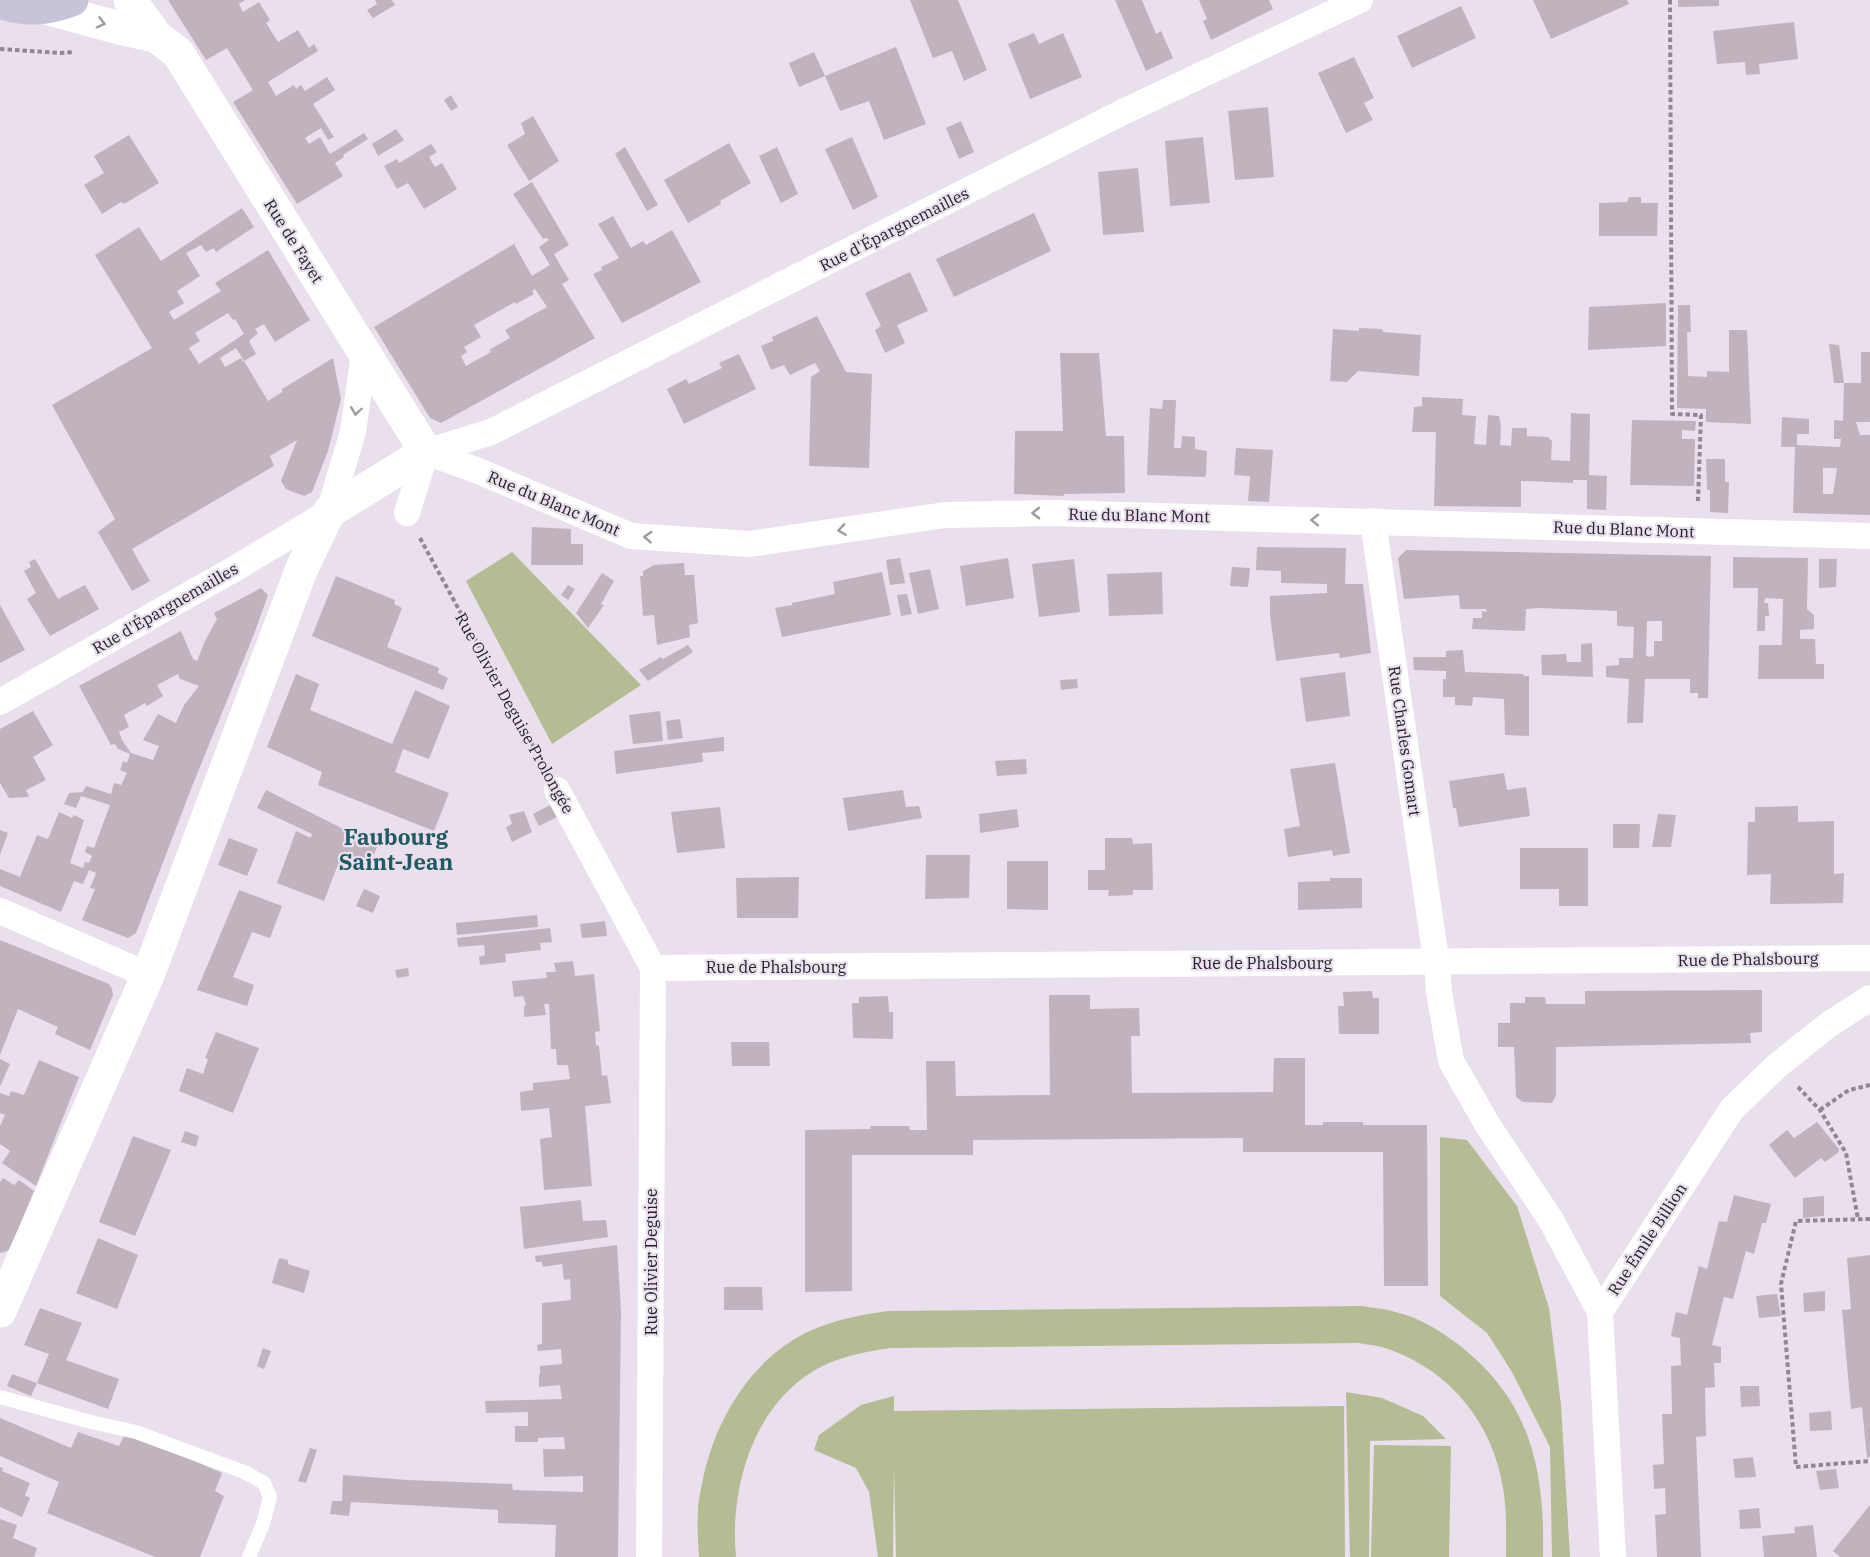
<svg xmlns="http://www.w3.org/2000/svg" width="1870" height="1557" font-family="'IBM Plex Serif',serif">
<rect width="100%" height="100%" fill="#e9dfed"/>
<!-- green -->
<g fill="#b5bc93">
<path d="M512,552l129,133 -89,59 -86,-163z"/>
<path d="M1440,1137l27,3 50,66 32,102 12,97 9,152h-18l-2,-110 -38,-75 -25,-39 -47,-37z"/>
<path d="M1362,1306c12,2 25,3 37,7 21,5 43,19 60,32 72,56 86,125 84,212h-37c0,-23 1,-46 -3,-69 -10,-64 -52,-116 -112,-138 -10,-4 -21,-5 -32,-7l-469,5c-21,3 -41,7 -61,15 -73,32 -100,121 -93,194h-37c-1,-15 -2,-31 -1,-46 0,-9 2,-18 4,-27 12,-63 49,-127 110,-154 25,-11 49,-15 76,-19z"/>
<path d="M1346,1392l36,6 41,18 23,23 -76,2 -1,116h-19z"/>
<path d="M894,1396v15l450,-5 1,151h-449l-2,-92 -1,92h-15l-9,-65 -13,-24 -42,-18 5,-15 42,-30z"/>
<path d="M1374,1445l77,1 -2,111h-78z"/>
</g>
<!-- building -->
<g fill="#c1b3bd" fill-rule="evenodd">
<path d="M168,0h77l-6,4 4,8 16,-10 11,18 -4,3 12,19 20,-12 11,18 5,-4 4,7 -50,31 8,14 18,-11 2,4 5,-4 4,6 22,-14 8,13 -22,14 21,33 -6,3 -7,-12 -16,10 4,6 11,-7 10,17 34,-21 4,6 -25,16 1,2 -9,6 8,13 -46,28 -64,-102 20,-12 -26,-42 -21,12z"/>
<path d="M375,0h17l3,5 -22,13 -6,-8 10,-6z"/>
<path d="M910,0h48l29,70 -23,11 -12,-30 -19,7z"/>
<path d="M1115,0h27l14,34 5,-3 12,27 -27,13z"/>
<path d="M1199,0h70l4,9 -62,31 -8,-19 4,-2z"/>
<path d="M1533,0h94l2,4 -78,35z"/>
<path d="M1678,0h41v6l-41,1z"/>
<path d="M1461,6l15,32 -64,30 -15,-32z"/>
<path d="M1794,22l4,37 -39,5 1,10 -14,1 -1,-13 -28,2 -4,-33z"/>
<path d="M1034,33l5,11 24,-11 19,44 -52,22 -22,-55z"/>
<path d="M896,47l30,77 -42,16 -15,-39 -29,10 -15,-35 -26,11 -10,-24 25,-11 11,24z"/>
<path d="M1354,57l20,41 -10,5 9,17 -27,13 -28,-60z"/>
<path d="M451,95l7,12 -7,4 -7,-11z"/>
<path d="M1268,107l6,70 -39,3 -7,-69z"/>
<path d="M533,116l26,45 -30,20 -22,-36 18,-11 -4,-11z"/>
<path d="M961,121l13,31 -15,7 -13,-31z"/>
<path d="M396,129l8,11 -26,16 -6,-12z"/>
<path d="M129,135l30,48 -35,21 -3,-2 -19,12 -18,-29 20,-12 -10,-17z"/>
<path d="M852,137l26,60 -25,13 -28,-61z"/>
<path d="M1203,137l7,66 -40,3 -5,-65z"/>
<path d="M729,143l22,40 -31,18 1,3 -33,19 -24,-43z"/>
<path d="M431,144l6,8 -8,5 6,10 7,-4 15,26 -33,20 -16,-26 -11,6 -13,-23 13,-7 2,4z"/>
<path d="M625,147l33,58 -11,6 -32,-57z"/>
<path d="M777,147l21,47 -17,9 -22,-47z"/>
<path d="M1138,168l6,64 -41,3 -5,-63z"/>
<path d="M532,182l37,63 -15,9 15,26 -7,4 33,54 -154,85 -11,-5 -56,-91 140,-83 18,32 18,-11 -11,-18 10,-7 -2,-2 -4,1 -30,-45zM535,289l12,18 -42,23 5,8 -21,12 2,2 -25,14 -5,-10 6,-4 -3,-5 17,-10 -7,-12 41,-23 1,2 18,-10 -2,-3z"/>
<path d="M1629,197h12v6h17l-1,33h-58v-33l28,-1z"/>
<path d="M242,208l12,19 -38,25 -2,-4 -8,4 -5,-7 -15,8 14,23 -23,15 7,12 -15,9 5,8 47,-29 -6,-8 53,-33 42,70 -35,22 -11,-18 -9,5 3,4 -9,8 7,13 -12,7 -8,-13 -16,10 5,9 16,-9 2,4 1,-1 24,40 14,-9v-3l51,-31 8,41 -13,52 -16,41 -8,4 -18,-7 -5,-8 16,-41 -27,16 4,10 -142,83 18,32 -18,10 -34,-59 17,-13 -63,-114 100,-57 -57,-93 44,-28 22,34zM228,313l5,7 2,-1 9,15 -45,30 -10,-16 11,-7 -5,-8z"/>
<path d="M1034,213l17,38 -97,46 -18,-38z"/>
<path d="M613,216l18,32 12,-7 3,4 26,-15 29,52 -79,41 -29,-49 9,-4 -1,-3 18,-9 -21,-34z"/>
<path d="M910,272l18,39 -31,14 8,18 -20,10 -10,-23 6,-4 -16,-33z"/>
<path d="M1666,303v43l-78,4 1,-43z"/>
<path d="M1678,305h12l1,27h-4l1,44 19,1v-6l22,1v-42h18l4,94 -45,-2v-13l-29,-1z"/>
<path d="M817,316l29,56 26,2 -3,94 -60,-2 2,-89 9,-6 -5,-8 -25,12 -6,-10 -13,5 -10,-24 12,-5 -1,-4z"/>
<path d="M1359,328l23,1 1,3 38,3 -2,41 -61,-5 -11,11 -17,-1 3,-52 26,2z"/>
<path d="M1829,344l10,1 5,38h-10z"/>
<path d="M1861,352h9v70h-14l4,13h10v80l-77,-2 2,-66h-14l1,-30 27,2v15h-12v11l43,2 1,-8h-7v-19l9,1 1,-38h17zM1823,468h14l-4,26h-10z"/>
<path d="M1060,353h39l7,83h18l1,57 -61,1v2l-50,-2 1,-63h48z"/>
<path d="M739,354l17,35 -72,35 -17,-35 19,-10 3,5 33,-16 -3,-5z"/>
<path d="M1422,397l41,2 -1,16 14,1 -2,28 12,1 2,-30 11,1 2,11 -1,18 11,1 1,-18h15v8l21,1 4,4 -1,19 19,1 1,-48 19,1 -1,61 18,1 -1,34 -19,-1v-29h-14v3l-52,-2v26l-87,-1 2,-74h-24l2,-25 8,-1z"/>
<path d="M1163,400h13l-2,48h7l1,-12 13,1v12l12,2 -1,23 -1,3 -58,-2 3,-67 12,1z"/>
<path d="M1632,420l64,1 -1,10 -13,-1v9h13l-1,47 -64,-1z"/>
<path d="M1236,448l37,2 -4,52 -21,-1 2,-25 -16,-1z"/>
<path d="M1706,459h19v23h4l-1,31 -18,-1v-22h-3z"/>
<path d="M532,527l39,2v15h12v21h-52z"/>
<path d="M1257,547l89,1 -1,36h18l8,69 -31,5 -1,-5 -63,8 -6,-46v-19l57,-3v-9l-46,-1v-12l-25,-1z"/>
<path d="M1406,550l305,6 -3,142h-10v-5h-8v-14h-45l-2,44h-16l2,-44 -23,-2v-11l13,-1v-7h14l1,-31 -17,-1v-15l-78,-3 -13,1 -1,22 -53,-2 1,-11h9v-7l5,1 -1,-3h-26l-1,-14 -55,4 -6,-41zM1647,621h15v20h-8v14l-3,2 -5,-1z"/>
<path d="M1733,557l75,1 -1,51 7,6v14l-14,1v9h15l1,25h8v15h-66l1,-34h23l1,-46 -18,-1 -1,5h4l1,13h-4v15h-8l1,-43h-25z"/>
<path d="M900,558l5,25 -15,2 -4,-25z"/>
<path d="M1008,558l6,40 -48,8 -6,-40z"/>
<path d="M35,559l23,40 27,-14 14,24 -49,27 -23,-37 9,-6 -12,-22 7,-4 -2,-5z"/>
<path d="M1074,559l6,53 -41,5 -7,-53z"/>
<path d="M1819,559h18l-1,28 -17,1z"/>
<path d="M684,563l1,12h9l4,48 -9,2 1,12 -33,8 -3,-30 -11,1 -3,-40h3v-5l11,-6z"/>
<path d="M1232,567l18,1 -2,19 -18,-1z"/>
<path d="M930,569l9,40 -21,5 -9,-41z"/>
<path d="M882,572l9,43 -109,22 -7,-29 17,-3v-2l43,-9 -2,-12z"/>
<path d="M1162,572l1,42 -54,2 -2,-42z"/>
<path d="M602,573l12,8 -13,23 3,1 -16,23 -12,-15z"/>
<path d="M336,576l59,24 -1,4 8,4 -15,39 52,21 -1,5 10,5 -5,12 -131,-54z"/>
<path d="M568,585l7,4 -7,11 -7,-5z"/>
<path d="M261,588l7,7 -14,39 -63,155 -55,144 -8,5 -46,-18 13,-31 -5,-1 6,-15 -7,-3 -6,14 -9,-3 -13,31 -61,-26v-17l20,8 17,-42 11,4 11,-27 13,6 2,-3 10,5 -14,43 13,5 2,-6 4,1 3,-7 -7,-4 2,-6 7,2 16,-43 -29,-9 -5,12 -12,-4 5,-11 14,-1 3,-6 25,8 3,-11 7,2 6,-12 -7,-3 3,-9 4,2 3,-9 -12,-5 -3,-5 -4,1 -32,-59 102,-55 12,28 4,2 8,-20 12,-22 -3,-6zM178,674l2,5 19,7 -15,19 -8,18 -18,-9 -15,26 16,6 -6,14 -22,-7 -9,-13 -3,-8 10,-5 -5,-12 21,-12 2,3 16,-10 -6,-11z"/>
<path d="M907,594l5,20 -11,2 -4,-21z"/>
<path d="M0,605l25,45 -25,13z"/>
<path d="M1592,643l1,34 -51,-2 -1,-20 25,-1 1,8h14v-18z"/>
<path d="M688,645l5,7 -45,29 -9,-11 22,-13 2,2z"/>
<path d="M1463,650l2,22 58,2 1,2h5v60l-24,-1 -1,-36 -31,-2 -1,9 -17,-1v-8h-12v-18h3v-8l-32,-1 -1,-13h33v-6z"/>
<path d="M1345,672l5,44 -44,6 -6,-44z"/>
<path d="M296,674l23,10 -9,26 82,34 23,-54 35,16 -21,53 -26,-10 -8,23 54,21 -15,38 -116,-46 4,-13 -55,-25z"/>
<path d="M1077,679l1,9 -17,2 -1,-10z"/>
<path d="M33,711l20,34 -20,12 13,23 -20,10 3,7 -20,1 -9,-15v-54z"/>
<path d="M660,711l3,30 -30,3 -4,-29z"/>
<path d="M680,719l3,19 -15,2 -2,-19z"/>
<path d="M723,737h1v14l-22,2 1,9 -87,12 -2,-23z"/>
<path d="M1026,759l1,15 -30,2 -2,-15z"/>
<path d="M1335,763l15,90 -17,3 -1,-6 -44,7 -4,-28 16,-3 -10,-57z"/>
<path d="M1504,773l3,17 19,-3 4,29 -71,11 -3,-19h-3l-4,-27z"/>
<path d="M266,790l97,49 3,-7 15,8 -13,25 -26,-11 -18,47 -47,-18 19,-52 15,7 1,-4 -55,-26z"/>
<path d="M903,790l3,17 13,-1 3,12 -74,13 -5,-33z"/>
<path d="M550,805l7,12 -18,9 -6,-12z"/>
<path d="M1798,806v16l36,-1v53l10,-1 -1,30 -73,1 1,-30 -24,1 1,-53h7v-15z"/>
<path d="M720,807l5,41 -48,5 -6,-41z"/>
<path d="M1017,809l2,18 -39,6 -1,-19z"/>
<path d="M524,811l8,21 -20,10 -6,-15 6,-3 -3,-9z"/>
<path d="M1658,814l18,1 -5,32h-19z"/>
<path d="M1613,824h27l-1,24h-26z"/>
<path d="M0,830l8,3 -8,22z"/>
<path d="M229,838l29,11 -11,27 -29,-11z"/>
<path d="M1105,838h27l1,6 19,-1 1,47h-20v5l-25,1 1,-6h-21v-20h17z"/>
<path d="M1520,848h68v58h-29v-17h-39z"/>
<path d="M926,855h44l-1,43 -44,1z"/>
<path d="M1007,861h41v49l-41,-1z"/>
<path d="M799,877l-1,41h-61l-1,-40z"/>
<path d="M1330,878h32v30l-64,2v-28l32,-1z"/>
<path d="M364,889l16,7 -7,17 -17,-7z"/>
<path d="M239,890l43,16 -12,32 -18,-6 -19,45 21,8 -7,21 -50,-16z"/>
<path d="M537,915l1,12 -81,8 -1,-12z"/>
<path d="M605,921l2,15 -25,2 -2,-14z"/>
<path d="M550,928l2,14 -12,1 1,7 -36,4 1,8 -26,3 -1,-8 6,-2 -1,-10 -26,2 -1,-9z"/>
<path d="M0,940l109,44 3,5 1,6 -23,55 -35,-16 3,-7 -40,-18 -18,46z"/>
<path d="M573,961l2,15 19,-2 6,57 -5,1 1,13 3,1 3,30 5,-1 4,28 -26,3 7,80 -48,4 -4,-51 12,-2 -3,-29 -28,3 -1,-19 13,-2v-7l37,-4 -2,-14h-11l-1,-16h-5l-2,-45h-5l2,11 -22,2v-11l2,-1 -3,-9 -9,1 -2,-16 35,-3 -1,-6h10l-2,-9z"/>
<path d="M408,968l1,8 -12,2 -2,-8z"/>
<path d="M1762,990v42l-12,1 1,10 -195,4v48l-4,8 -29,-1 -7,-5 -2,-50h-16v-24h12v-20h15v-6h20l1,7h39v-13z"/>
<path d="M1372,991l1,7h6v36h-40l-1,-28h6l-1,-14z"/>
<path d="M1049,995h41v14l49,-1 1,28h-9l1,57 141,-1 1,-34h31v67h18v-3h40v3h64l1,161h-44l-1,-134h-140v-14l-270,2v15h-121v136l-47,1v-162l66,-1 -1,-3h39l1,4h17l-1,-69h29l1,35 94,-1z"/>
<path d="M888,996l1,16h4v27l-40,-1 -1,-35h7v-6z"/>
<path d="M216,1032l43,16 -26,65 -54,-22 8,-23 16,6 5,-15 -3,-1z"/>
<path d="M731,1042h38l1,24h-38z"/>
<path d="M0,1059l10,5 -10,23z"/>
<path d="M39,1060l40,17 -43,109 -34,-23 8,-12 -10,-7v-18l5,-11 -5,-2v-20l9,3 2,-5 13,4z"/>
<path d="M1817,1122l22,27v3l-14,10 -4,-4 -26,20 -26,-33 18,-15 7,8z"/>
<path d="M185,1131l14,5 -3,11 -15,-5z"/>
<path d="M133,1136l38,14 -36,86 -36,-14z"/>
<path d="M3,1178l11,7 5,-5 15,11 -24,59 -9,3 -1,-1v-70z"/>
<path d="M1734,1195l37,9 -5,19h-4l-8,31 -8,-3 -13,48 -9,-2 -12,48 9,2v16h-7l1,24 -10,1 1,48 -10,1 5,120h-44l-2,-42 11,-1 -1,-26 -11,1 -1,-24 11,-1 -2,-50h10l-1,-48 10,-1 -1,-27 -9,-2 5,-24 11,3 12,-49 8,3 12,-48 8,1z"/>
<path d="M1824,1196v20l-21,2v-20z"/>
<path d="M581,1200l2,21 23,-1 2,17 -84,12 -4,-42z"/>
<path d="M98,1238l40,17 -21,54 -41,-16z"/>
<path d="M617,1245l4,66 -3,246h-63l1,-32 -58,-2v-13l-147,-8 -2,14 -19,-2 2,-13h10l1,-26 65,5 104,4 1,6 70,2v-16l-39,1 -1,-28h22l-1,-12 -26,1v4h-23v-16h13v-14l-42,1 -1,-12 77,-2 -2,-14 -21,2v-13l1,1v-9l22,-2 -1,-15 -23,2 -1,-6 5,-1v-41l29,-3 -1,-21 -6,1 -2,-16 -19,3 -1,-5h-6l-1,-6z"/>
<path d="M1870,1255v202l-3,1 -5,-51 -11,2 -9,-99 9,-1 -4,-51z"/>
<path d="M279,1258l9,2v4l22,7 -6,22 -32,-10z"/>
<path d="M724,1287h38l1,23h-39z"/>
<path d="M1825,1291v20l-21,1 -1,-19z"/>
<path d="M1777,1294l4,22 -22,2 -3,-22z"/>
<path d="M40,1308l42,15 -16,37 53,19 -11,30 -71,-26 12,-29 -25,-9z"/>
<path d="M263,1348l8,3 -7,18 -7,-3z"/>
<path d="M12,1374l25,9 -6,13 -24,-10z"/>
<path d="M1740,1386h19l1,20 -19,1z"/>
<path d="M1831,1411l1,19 -22,1 -1,-18z"/>
<path d="M0,1418l71,30 7,-16 41,14 6,-12 39,16 1,-2 57,25 -7,18 9,5 -24,61h-45l-108,-44 12,-31 -59,-26z"/>
<path d="M310,1448l7,2 -11,33 -8,-2z"/>
<path d="M1753,1457l3,20 -21,1 -2,-19z"/>
<path d="M0,1467l3,1 -1,3 28,12 -5,12 5,3 -8,19 -22,-10z"/>
<path d="M1836,1469l3,19 -19,2 -4,-19z"/>
<path d="M1870,1505v52h-30l-7,-6z"/>
<path d="M1759,1508l2,20 -21,1 -1,-19z"/>
<path d="M0,1519l17,6 -4,13 24,10 -3,9h-34z"/>
<path d="M1813,1525l4,32h-53l-2,-21 33,-3 -1,-6z"/>
</g>
<g fill="none" stroke-linecap="round" stroke-linejoin="round">
<!-- path -->
<g stroke="#8f8891" stroke-width="4" stroke-dasharray="4.5 3" stroke-linecap="butt">
<path d="M1670,0l2,414 29,1 -3,86"/>
<path d="M0,49l61,4 13,-1"/>
<path d="M420,538l124,228"/>
<path d="M1798,1087l22,23 26,43 12,66"/>
<path d="M1820,1110l29,-20 21,-5"/>
<path d="M1870,1219l-74,2 -15,63 15,183 74,-6"/>
</g>
<!-- service -->
<path stroke="#fff" stroke-width="14" d="M0,1397l91,25 45,10 108,40 20,11 6,14 -7,27 -14,33"/>
<!-- minor -->
<g stroke="#fff" stroke-width="26">
<path d="M426,452l50,18 155,66 119,8 195,-29 107,-2 818,23"/>
<path d="M426,452l65,-20 632,-320 237,-112"/>
<path d="M407,513l19,-61"/>
<path d="M1373,521l60,418 4,22 2,31 12,69 36,63 64,96 49,92"/>
<path d="M0,702l236,-134 93,-56 24,-80 11,-79"/>
<path d="M557,790l96,178 -4,589"/>
<path d="M0,911l148,64"/>
<path d="M653,968l1217,-10"/>
<path d="M1613,1557l-13,-245 132,-203 46,-44 50,-40 42,-27"/>
</g>
<!-- secondary -->
<g stroke="#fff" stroke-width="33">
<path d="M46,8l77,21 33,7"/>
<path d="M0,1311l148,-336 154,-407 27,-56 97,-60 -248,-399 -22,-17 -26,-36"/>
</g>
<!-- primary -->
<path stroke="#c9c3da" stroke-width="33" d="M0,2c24,9 47,8 72,-2"/>
</g>
<!-- one-way arrows -->
<defs><path id="oneway-chevron" d="M-2-3.5L2.5 0L-2 3.5" fill="none" stroke-width="1.6" stroke-linecap="round" stroke-linejoin="round" transform="scale(1.5)"/></defs>
<g stroke="#9d9b9d">
<use href="#oneway-chevron" transform="translate(101 23) rotate(15)"/>
<use href="#oneway-chevron" transform="translate(356 411) rotate(98)"/>
<use href="#oneway-chevron" transform="translate(1036 513) rotate(179)"/>
<use href="#oneway-chevron" transform="translate(1315 520) rotate(-179)"/>
<use href="#oneway-chevron" transform="translate(842 530) rotate(172)"/>
<use href="#oneway-chevron" transform="translate(648 537) rotate(-176)"/>
</g>
<g text-anchor="middle" dominant-baseline="central" stroke-width="4.5" stroke-linejoin="round" paint-order="stroke">
<!-- street labels -->
<g font-size="16" fill="#252126" stroke="#e9dfed">
<text transform="translate(894 229) rotate(-27)">Rue d'Épargnemailles</text>
<text transform="translate(294 241) rotate(58)">Rue de Fayet</text>
<text transform="translate(554 503) rotate(23)">Rue du Blanc Mont</text>
<text transform="translate(1139 515) rotate(1)">Rue du Blanc Mont</text>
<text transform="translate(1624 529) rotate(2)">Rue du Blanc Mont</text>
<text transform="translate(165 608) rotate(-30)">Rue d'Épargnemailles</text>
<text transform="translate(515 713) rotate(61)">Rue Olivier Deguise Prolongée</text>
<text transform="translate(1405 741) rotate(82)">Rue Charles Gomart</text>
<text transform="translate(1748 959) rotate(-1)">Rue de Phalsbourg</text>
<text x="1262" y="963">Rue de Phalsbourg</text>
<text x="776" y="967">Rue de Phalsbourg</text>
<text transform="translate(1647 1239) rotate(-57)">Rue Émile Billion</text>
<text transform="translate(651 1262) rotate(-90)">Rue Olivier Deguise</text>
</g>
<!-- district labels -->
<g font-size="22" font-weight="bold" fill="#215a63" stroke="#e9dfed">
<text x="396" y="836">Faubourg<tspan x="396" dy="25">Saint-Jean</tspan></text>
</g>
</g>
</svg>
